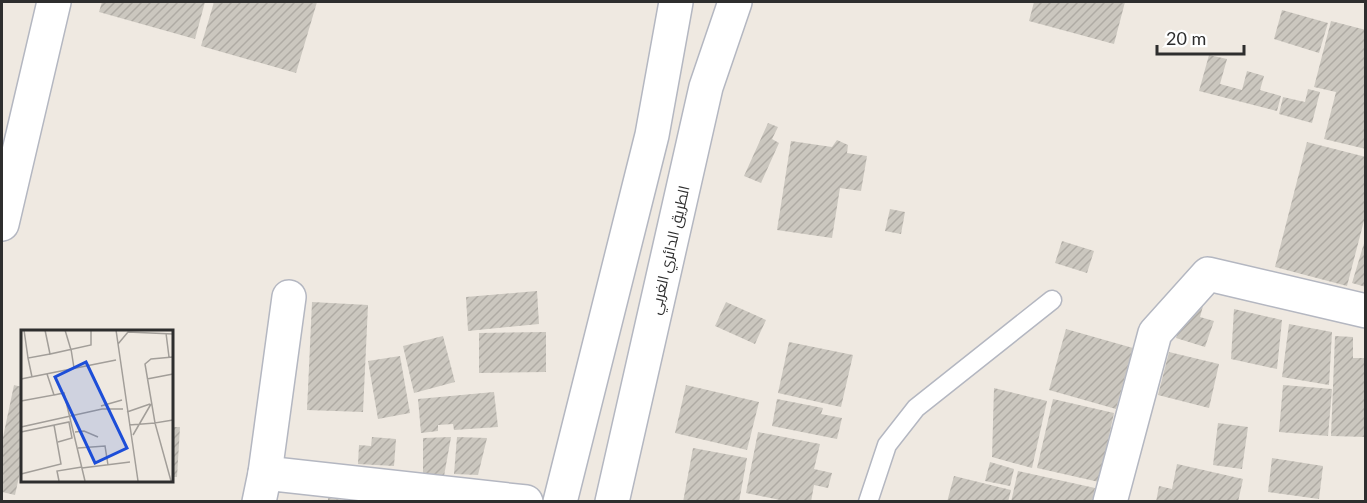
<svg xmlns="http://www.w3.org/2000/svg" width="1367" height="503" font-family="Lato,Cairo,sans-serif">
<defs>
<pattern id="building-hatch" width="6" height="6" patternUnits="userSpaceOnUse" patternTransform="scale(1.5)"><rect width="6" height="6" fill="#cbc7bf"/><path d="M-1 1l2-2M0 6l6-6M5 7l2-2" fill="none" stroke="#afaba4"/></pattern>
</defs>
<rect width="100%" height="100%" fill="#efe9e1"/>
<!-- building -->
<g fill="url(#building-hatch)">
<path d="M102,2h103l-10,37 -96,-27z"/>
<path d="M214,2h103l-21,71 -95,-27z"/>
<path d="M1034,2h91l-11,42 -85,-23z"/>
<path d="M1282,10l46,13 -9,30 -45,-14z"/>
<path d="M1331,21l35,9v119l-42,-10 12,-47 -22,-5z"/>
<path d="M1209,55l18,4 -7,25 22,6 5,-19 17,5 -4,14 21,6 -4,15 -78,-20z"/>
<path d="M1308,89l12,3 -8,31 -33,-9 4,-17 22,5z"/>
<path d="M768,123l10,4 -6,12 7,4 -18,40 -17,-7z"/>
<path d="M837,140l11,5 -1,8 20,3 -6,35 -21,-3 -8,50 -55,-8 14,-89 41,6z"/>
<path d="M1307,142l59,15v56l-19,73 -72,-19z"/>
<path d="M890,209l15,3 -4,22 -16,-3z"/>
<path d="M1365,240h1v47l-14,-4z"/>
<path d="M1062,241l32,10 -7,22 -32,-10z"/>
<path d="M537,291l2,33 -71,7 -2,-34z"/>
<path d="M1188,301l15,5 -3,11 14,4 -9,26 -29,-9z"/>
<path d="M312,302l56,3 -5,107 -56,-2z"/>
<path d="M726,302l40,18 -11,24 -40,-18z"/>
<path d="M1234,309l48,11 -5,49 -46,-10z"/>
<path d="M1289,324l43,8 -3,53 -47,-8z"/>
<path d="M1066,329l67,19 -17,61 -67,-19z"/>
<path d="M546,332v40l-67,1v-40z"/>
<path d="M443,336l12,46 -41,11 -11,-47z"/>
<path d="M1335,336l18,1v21h13v79l-35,-1z"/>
<path d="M789,342l64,13 -12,52 -63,-14z"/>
<path d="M1169,352l50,12 -10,44 -51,-13z"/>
<path d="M400,356l10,57 -32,6 -10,-58z"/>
<path d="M14,385l8,2v76l-7,32 -13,-3v-50z"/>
<path d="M686,385l73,17 -12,48 -72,-17z"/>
<path d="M1283,385l49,4 -4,47 -49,-4z"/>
<path d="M994,388l53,13 -15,67 -40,-11z"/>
<path d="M494,392l4,35 -44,3 -1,-6 -15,1v6l-17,2 -3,-34z"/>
<path d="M777,399l46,9 -2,6 21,4 -5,21 -65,-13z"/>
<path d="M1053,399l61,14 -15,69 -62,-14z"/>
<path d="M1218,423l30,4 -6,42 -29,-4z"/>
<path d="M171,427h9l-3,50h-6z"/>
<path d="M758,432l62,12 -6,25 18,4 -4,15 -14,-3 -3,17h-21l-44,-9z"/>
<path d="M372,437l24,2 -2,27 -36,-2 1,-19 12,1z"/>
<path d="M451,437l-7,39 -21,-3v-35z"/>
<path d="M457,437l30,1 -9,37 -24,-1z"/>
<path d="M693,448l54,10 -8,44h-56z"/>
<path d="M1272,458l51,8 -4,33 -51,-7z"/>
<path d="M990,462l24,7 -4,17 -25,-5z"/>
<path d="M1177,464l66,15 -5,23h-82l3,-16 13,3z"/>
<path d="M1018,471l77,17 -3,14h-81z"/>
<path d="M954,476l57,14 -3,12h-61z"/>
<path d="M328,498l15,2v2h-15z"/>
</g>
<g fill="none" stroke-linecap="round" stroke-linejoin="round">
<defs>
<path id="lane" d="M868,502l19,-57 29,-37 136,-108"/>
<g id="street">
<path d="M2,224l52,-222"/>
<path d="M265,473l24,-176"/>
<path d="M259,502l6,-29 261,29"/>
<path d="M1110,502l45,-169 53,-59 158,37"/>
</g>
<g id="secondary">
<path d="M560,502l92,-367 24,-133"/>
<path d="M612,502l94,-415 29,-85"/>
</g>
</defs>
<!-- lane casing -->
<use href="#lane" stroke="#b4b7c1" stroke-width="21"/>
<!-- street casing -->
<use href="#street" stroke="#b4b7c1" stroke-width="36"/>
<!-- secondary casing -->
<use href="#secondary" stroke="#b4b7c1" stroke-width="36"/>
<!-- lane -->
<use href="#lane" stroke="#fff" stroke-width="18"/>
<!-- street -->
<use href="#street" stroke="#fff" stroke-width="33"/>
<!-- secondary -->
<use href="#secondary" stroke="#fff" stroke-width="33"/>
</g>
<g text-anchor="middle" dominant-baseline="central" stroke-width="6" stroke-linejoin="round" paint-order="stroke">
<!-- street labels -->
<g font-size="15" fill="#2e2e2e" stroke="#fff">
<text transform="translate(669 250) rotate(-77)">الطريق الدائري الغربي</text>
</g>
</g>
<!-- overview -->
<g transform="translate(21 330)">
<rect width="152" height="152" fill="#efe9e1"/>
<path fill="none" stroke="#a29e99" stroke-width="1.5" d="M3,0l4,28M24,0l5,24 41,-9v-15M44,0l6,20M95,0l22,151M145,3l3,24M97,14l10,-12 45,2M50,19l3,19M152,27l-22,2 -6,5 10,59 18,-3M11,47l-4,-19 22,-4M0,49l95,-19M126,49l26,-5M33,65l10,-2 21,88M0,71l33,-6 -7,-21M80,76l21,-6M106,82l23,-8M108,95l26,-2 16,58M0,97l81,-18h21M0,102l48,-10 3,16 -14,4M54,102l9,-1 14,6M112,105l18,-31M57,118l27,-2 3,19M61,138l48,-6M0,144l40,-10 -7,-39M38,151l-2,-10 25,-4"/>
<path fill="#1d4ed8" fill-opacity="0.15" stroke="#1d4ed8" stroke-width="3" d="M65,32l41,86 -32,15 -40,-86z"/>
<rect width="152" height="152" fill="none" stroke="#2e2e2e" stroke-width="3"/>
</g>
<!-- border -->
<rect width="1367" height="503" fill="none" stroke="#2e2e2e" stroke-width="6"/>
<!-- scale -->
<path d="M1157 45v9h87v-9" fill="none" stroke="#2e2e2e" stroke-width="3"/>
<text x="1166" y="45" font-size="18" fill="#2e2e2e" stroke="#ffffff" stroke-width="4.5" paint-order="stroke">20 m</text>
</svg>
